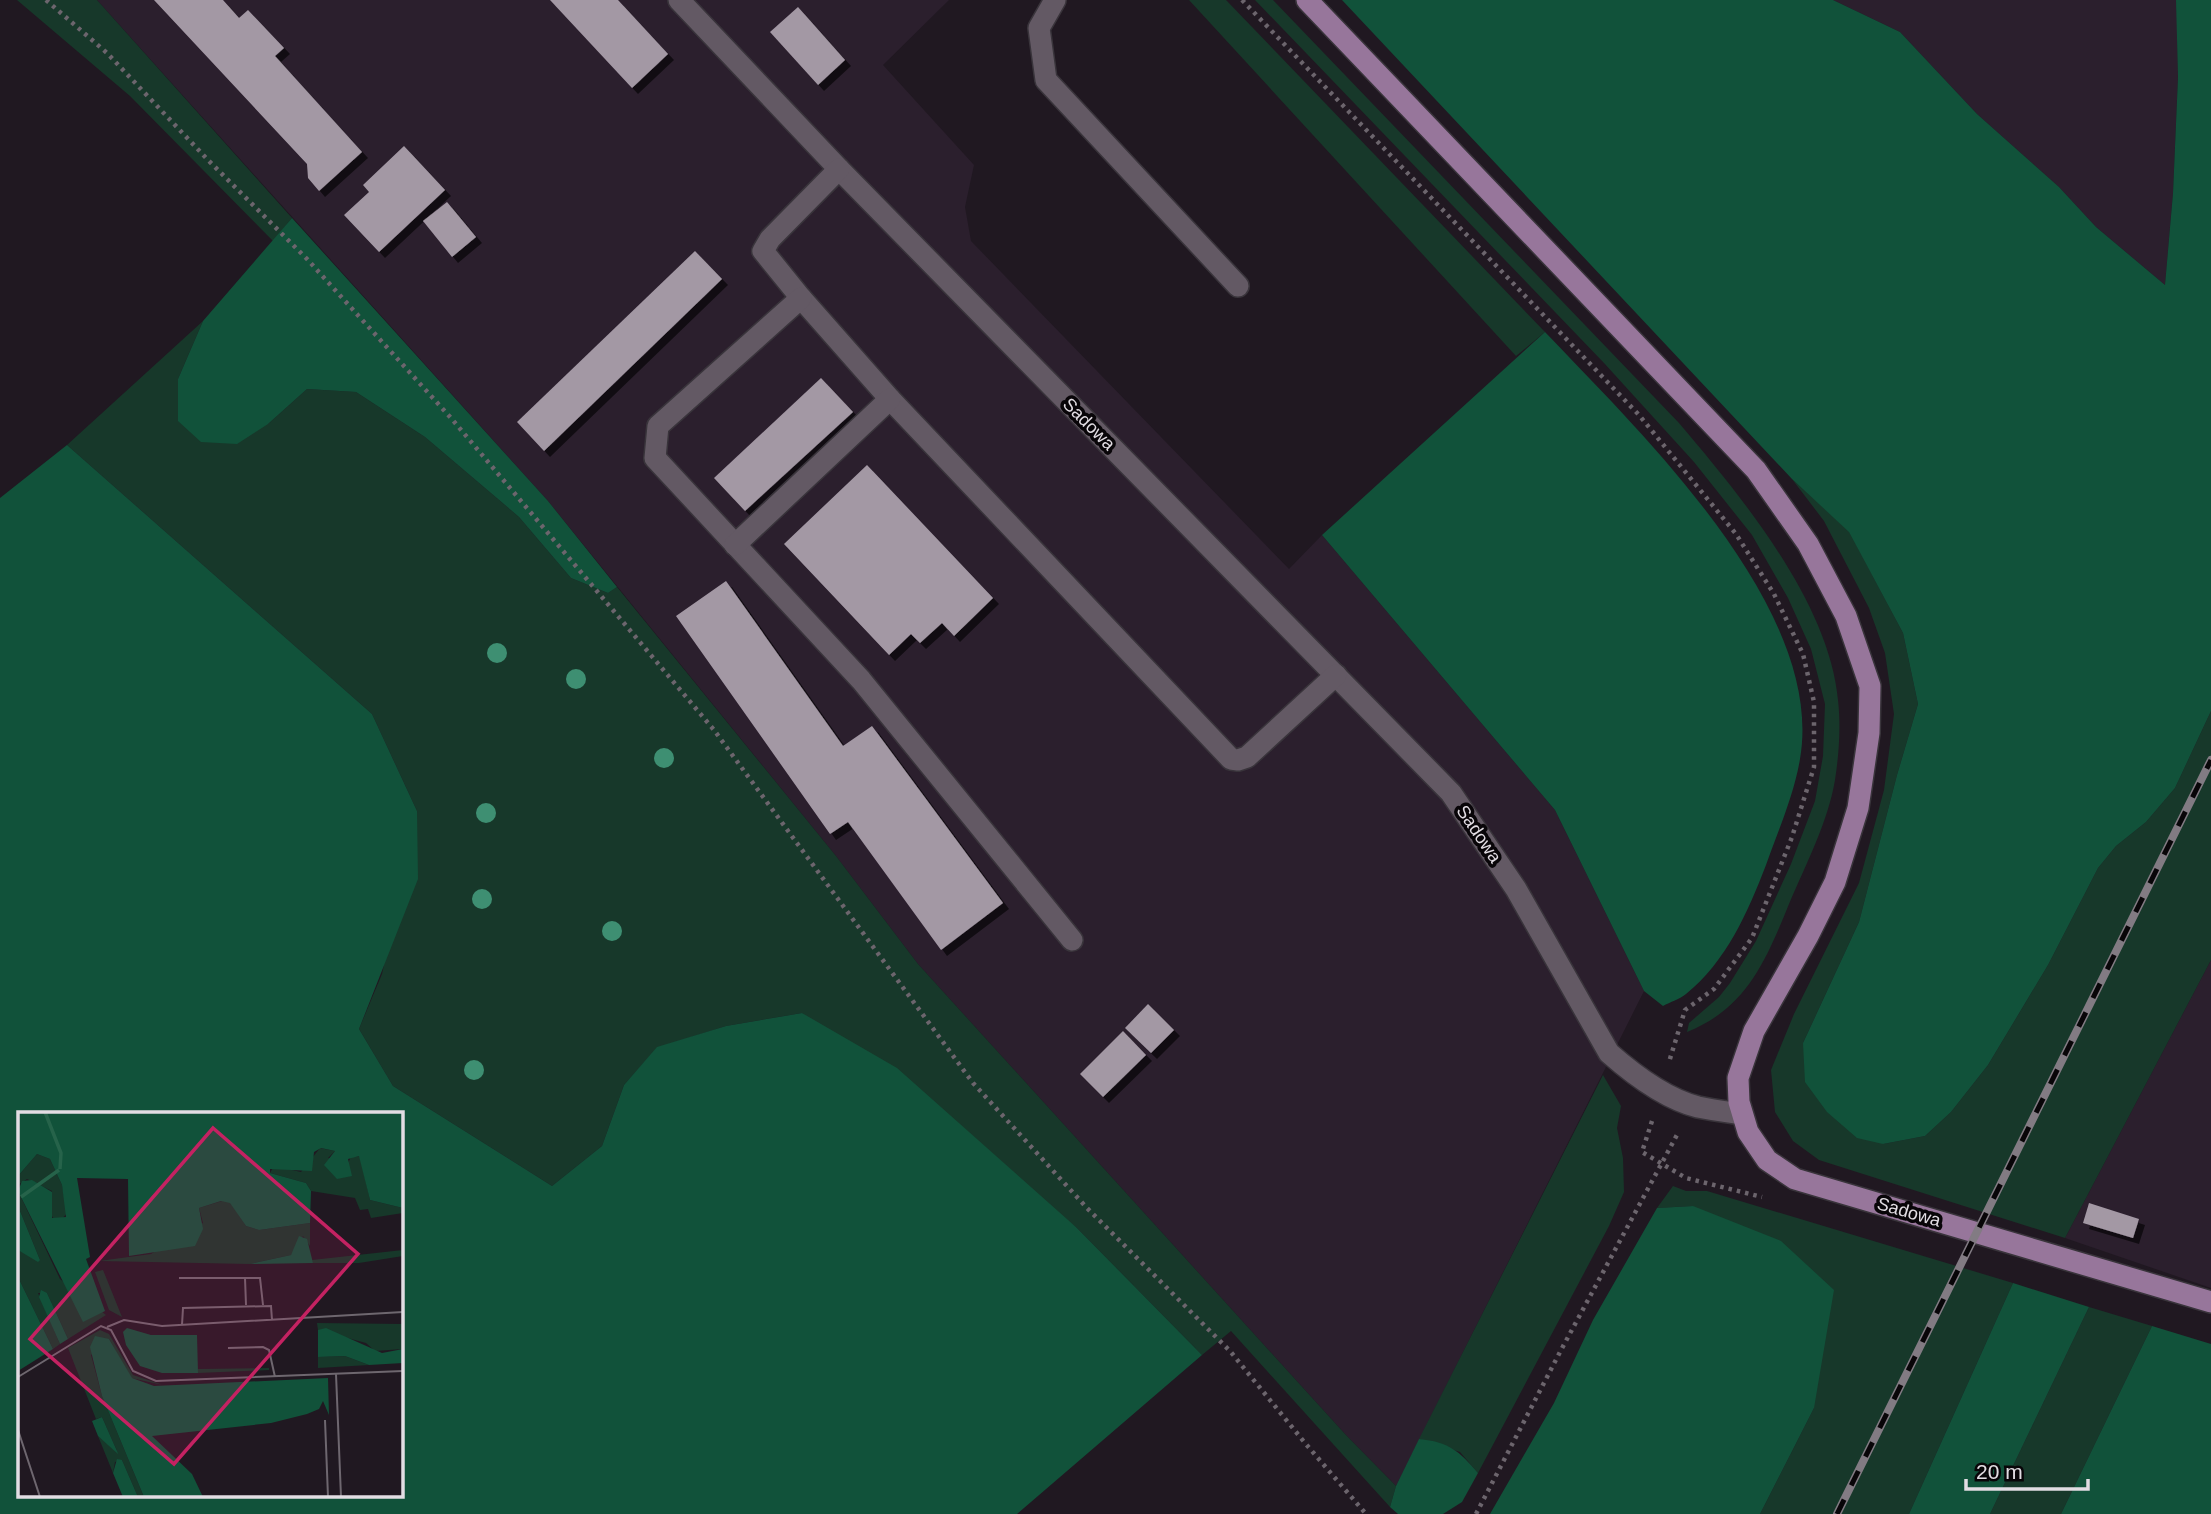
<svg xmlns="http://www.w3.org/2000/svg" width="2211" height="1514" font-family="Helvetica,sans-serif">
<defs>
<filter id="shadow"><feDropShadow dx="6" dy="6" stdDeviation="0" flood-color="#0009"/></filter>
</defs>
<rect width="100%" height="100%" fill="#201821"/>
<!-- built -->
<g fill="#2b1f2d">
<path d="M97,0h852l-66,65 91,100 -9,42 6,34 318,328 33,-34 233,275 89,181 -248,495 -51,-52 -427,-470 -82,-108 -288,-355z"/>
<path d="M1833,0h344l1,77 -5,116 -8,92 -69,-58 -37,-40 -82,-73 -77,-82z"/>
<path d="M2211,960v328l-146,-50z"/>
</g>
<!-- green -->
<g fill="#17382a">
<path d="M17,0h80l195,218 -19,23 -143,-145z"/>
<path d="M1189,0h37l319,332 -29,24z"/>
<path d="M1255,0h18l406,423c62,73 150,179 159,277 3,26 1,54 -3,80 -7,42 -29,84 -46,124 -23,56 -42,104 -102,128l2,-9 30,-26 11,-14 26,-42 35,-77 24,-63 8,-45 2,-52 -14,-55 -23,-51 -36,-63 -58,-73 -90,-99z"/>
<path d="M203,321l-25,58 90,45 39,-35 49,3 69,45 94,80 52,61 37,15 9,-6 219,269 82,108 427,470 51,52 -6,21 -159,-176 -29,24 -125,-127 -275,-215 -76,13 -69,22 -33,37 -22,61 -50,40 -159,-100 -34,-57 23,-55 35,-163 -45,-97 -305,-269z"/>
<path d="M1792,479l57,52 54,102 15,71 -21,71 -38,147 -56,121 80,101 42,-8 26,-24 37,-47 60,-100 50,-97 18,-22 30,-24 29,-34 36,-77v249l-146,278 -246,-78 -26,-19 -18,-29 -4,-42 23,-56 65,-131 25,-93 10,-76 -9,-61 -16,-45 -45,-87z"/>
<path d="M1603,1075l18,31 -4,22 6,30 1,34 -15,34 -131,247 -18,-21 -41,-13z"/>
<path d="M1673,1186l13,5h21l306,92 -104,231h-149l54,-106 -121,-202 -36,2z"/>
<path d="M2089,1307l63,19 -91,188h-71z"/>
</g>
<!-- forest -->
<g fill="#11523a" fill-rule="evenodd">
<path d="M1342,0h491l67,32 77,82 82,73 37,40 69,58 8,-92 5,-116 -2,-77h35v711l-36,77 -29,34 -30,24 -18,22 -50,97 -60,100 -37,47 -26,24 -42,8 -26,-6 -30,-26 -22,-30 -2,-39 56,-121 38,-147 21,-71 -15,-71 -54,-101 -57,-53z"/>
<path d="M292,218l256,283 69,86 -9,6 -37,-15 -52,-61 -94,-80 -69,-45 -49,-3 -39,35 -31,20 -36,-2 -23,-21v-42l25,-58z"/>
<path d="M1545,332c95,100 281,277 255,427 -6,36 -22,72 -34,106 -18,47 -40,97 -80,129 -6,5 -16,8 -23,12l-19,-15 -89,-181 -233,-275z"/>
<path d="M67,445l305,269 45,97 1,68 -59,150 34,57 159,100 50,-40 22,-61 33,-38 69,-21 76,-13 95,55 180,160 125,127 -185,159h-1017v-1016zM19,1113h382v382h-382z"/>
<path d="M1693,1206l88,35 53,49 -20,118 -54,106h-270l64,-111 39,-83 64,-112z"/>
<path d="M2013,1283l76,24 -99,207h-81z"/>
<path d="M2152,1326l59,18v170h-150z"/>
<path d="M1419,1439c30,3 40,12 59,34l-16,29 -19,12h-45l-8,-7 6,-21z"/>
</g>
<!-- building -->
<g fill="#a398a4" filter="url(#shadow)">
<path d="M154,0h69l16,18 9,-8 36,38 -9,8 87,96 -43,39 -11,-13 -1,-14z"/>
<path d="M550,0h68l50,54 -36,34z"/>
<path d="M798,7l47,53 -27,25 -48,-53z"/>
<path d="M404,146l41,44 -66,62 -35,-37 25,-23 -6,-7z"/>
<path d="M447,202l29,35 -24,20 -29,-36z"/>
<path d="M695,251l27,28 -178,172 -27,-29z"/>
<path d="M821,378l32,34 -108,99 -31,-33z"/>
<path d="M867,465l126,133 -39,38 -12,-13 -22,20 -9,-9 -22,21 -105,-111z"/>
<path d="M726,581l117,165 29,-20 131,177 -62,47 -93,-128 -18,12 -154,-218z"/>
<path d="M1148,1004l26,26 -23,23 -26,-25z"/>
<path d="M1123,1031l23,24 -43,42 -23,-23z"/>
<path d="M2089,1203l50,16 -6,19 -50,-15z"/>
</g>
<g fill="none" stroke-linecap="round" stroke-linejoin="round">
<defs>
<g id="minor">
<path d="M679,0l160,169 612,624 65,96 93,164c25,22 57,46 89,54 14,3 30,5 44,7"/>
<path d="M1055,0l-16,28 7,52 192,206"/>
<path d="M839,169l-69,70 -7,12 38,47 89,101 341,360 7,1 9,-3 89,-82"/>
<path d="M801,298l-143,128 -3,32 206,222 211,260"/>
<path d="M735,545l155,-146"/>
</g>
<path id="major" d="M1307,0l449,470 52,74 38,72 24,70 -1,47 -11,75 -23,74 -27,54 -54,95 -16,47 1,24 9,30 19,28 28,19 416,123"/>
</defs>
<!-- minor casing -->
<use href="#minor" stroke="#39343b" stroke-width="24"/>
<!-- major casing -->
<use href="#major" stroke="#39343b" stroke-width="24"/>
<!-- path -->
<g stroke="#6c656d" stroke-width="4.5" stroke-dasharray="3.5 5" stroke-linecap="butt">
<path d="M46,0l61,53 101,107 99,99 144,159 263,312 259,353 114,125 143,143 75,92 61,71"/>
<path d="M1242,0l397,415 97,119 38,60 29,60 11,48v65l-22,70 -40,101 -38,51 -29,21 -16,52"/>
<path d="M1652,1121l-10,31 44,26 76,19"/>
<path d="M1476,1514l84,-162 118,-219"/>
</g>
<!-- minor -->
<use href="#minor" stroke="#635964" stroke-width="21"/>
<!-- major -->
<use href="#major" stroke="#97769b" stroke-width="21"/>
<defs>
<path id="rail" d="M1837,1514l374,-754"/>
</defs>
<!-- rail casing -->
<use href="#rail" stroke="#827b83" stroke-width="8"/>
<!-- rail -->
<use href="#rail" stroke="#080508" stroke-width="5" stroke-dasharray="16" stroke-linecap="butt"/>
</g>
<!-- trees -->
<g fill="#3e8f72">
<circle cx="497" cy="653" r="10"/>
<circle cx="576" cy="679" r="10"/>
<circle cx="664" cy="758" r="10"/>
<circle cx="486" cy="813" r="10"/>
<circle cx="482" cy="899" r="10"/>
<circle cx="612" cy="931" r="10"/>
<circle cx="474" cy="1070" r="10"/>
</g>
<g text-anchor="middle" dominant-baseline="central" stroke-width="7" stroke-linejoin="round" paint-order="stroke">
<!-- street labels -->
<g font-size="18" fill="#e2dde3" stroke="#080508">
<text transform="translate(1089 424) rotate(45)">Sadowa</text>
<text transform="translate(1479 834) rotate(56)">Sadowa</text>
<text transform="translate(1909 1212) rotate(16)">Sadowa</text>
</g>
</g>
<!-- overview -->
<g transform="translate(18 1112)">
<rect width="385" height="385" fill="#201821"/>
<path d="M302,36l15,3 -7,7 20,5 3,-6 9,-1 10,44 33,8v5l-32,5 -3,-9 -8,1 -5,-12 -44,-7 -5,-8 -36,-10 4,-7 27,6zM19,42l13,5 12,26 5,28 -5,6 -7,2 -5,-8 2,-22 -25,-12 -9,6v-9zM0,79l42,88 46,36 -38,24 -21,-46h-9l22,51 -7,5 -35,-72v-27l22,10 -22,-54zM204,89l8,1 16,24 13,4 51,-7v23l-7,-10 -12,19 -41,9 -151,-3 52,-7 52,-31 -4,-15zM385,138v6l-44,7h-46l-1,-3zM85,158l19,47 -13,-7 -14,-38zM299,211l86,1v25l-28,2 -9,-8 -48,-13zM82,218l9,4 24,41 30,10 -32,-7 -22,-39 -18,16 11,41 42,101h-6l-16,-37 -7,2 -2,11 -15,-37 19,15 -15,-34 -6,2 -28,-71zM327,244l24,9 -51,3v-11zM251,256v2l-71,3v-4z" fill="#17382a"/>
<path d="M0,0h385v96l-33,-8 -11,-44 -11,3 4,17 -15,3 -13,-14 11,-14 -14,-3 -7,4 -2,19 -42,-2v4l36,10 5,8 -1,32 -51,7 -13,-4 -16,-23 -9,-2 -22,7 4,21 -8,17 -66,10 -1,-77 -51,-1 13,79 -4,2 19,52 -22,11 -65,-131 4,-10 10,-1 20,12v26l14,-1 -4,-32 -12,-26 -13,-5 -19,22zM0,94l22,54 -2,2 -20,-12zM281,124l8,3 6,24 -63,1 41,-9zM0,165l35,72 -35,22zM23,178l6,3 21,46 -8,5 -21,-47zM109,216l24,7h46l1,38h-36l-22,-7 -14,-21 -3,-13zM308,216l56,25 21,-4v14l-34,2 -24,-9 -27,1v-27zM77,224l14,3 23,39 22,8 174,-8 1,37 -6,-14 -4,8 -12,5 -36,9 -119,13 40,38 11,23h-59l-42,-101 -12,-49zM84,305l15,34 1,3 -20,-18 -6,-15zM99,347l5,1 16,37h-15l-10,-24z" fill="#11523a"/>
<path fill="none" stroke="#26634a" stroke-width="3.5" d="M27,0l16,41 -1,16M3,85l38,-27"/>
<path fill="none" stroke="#6e676f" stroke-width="2" d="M161,166h81l3,27M227,166l1,27M164,213l1,-17 88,-2 1,14M89,215l17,-7 38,6 241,-14M210,236l35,-1 6,3 6,27M318,262l5,123M0,265l83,-51 10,4 22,41 23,10 247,-10M307,308l3,77M0,318l22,67"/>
<path fill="#c42262" fill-opacity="0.15" stroke="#c42262" stroke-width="3.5" d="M195,16l145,126 -184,210 -144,-125z"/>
<rect width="385" height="385" fill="none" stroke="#e2dde3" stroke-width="3.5"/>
</g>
<!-- scale -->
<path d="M1966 1479v10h122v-10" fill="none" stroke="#e2dde3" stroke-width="3.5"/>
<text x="1976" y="1479" font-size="21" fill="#e2dde3" stroke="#080508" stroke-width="5" paint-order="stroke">20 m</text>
</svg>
